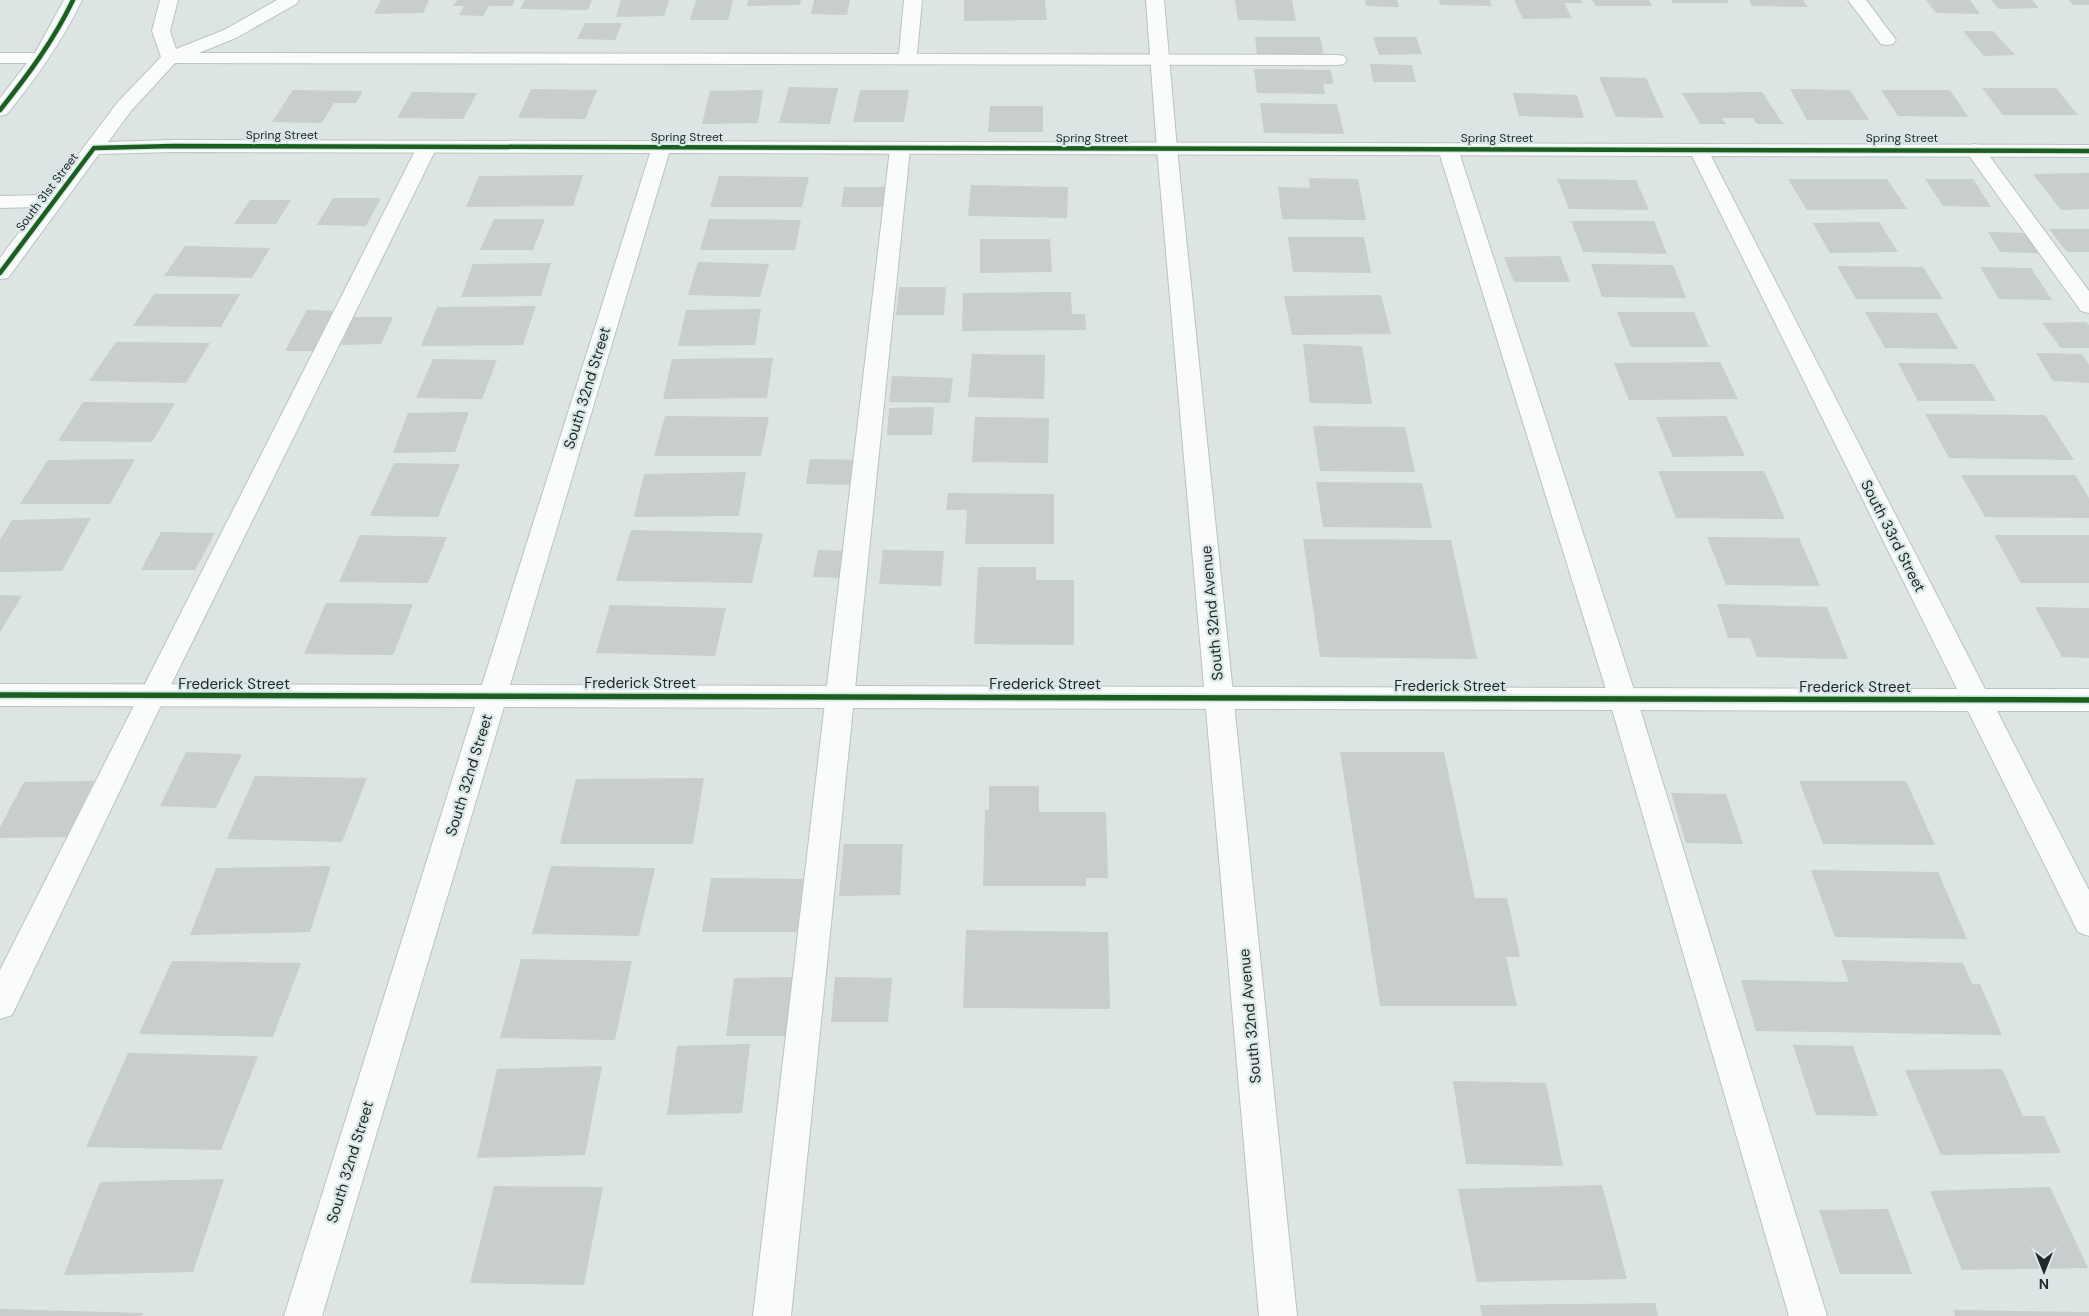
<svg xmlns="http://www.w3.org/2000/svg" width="2089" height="1316" font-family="'DM Sans',sans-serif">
<rect width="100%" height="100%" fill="#dce4e4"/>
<!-- building -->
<g fill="#c8cdcd">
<path d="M381,0h48l-6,13 -49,1z"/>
<path d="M457,0h58l-3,6h-23l-6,10 -24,-1 5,-9h-11z"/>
<path d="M525,0h67l-4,10 -68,-1z"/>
<path d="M621,0h48l-5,16 -48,1z"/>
<path d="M696,0h37l-5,20h-38z"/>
<path d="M748,0h53l-1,5 -53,1z"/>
<path d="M814,0h36l-3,15 -36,-1z"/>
<path d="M964,0h81l2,20 -83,1z"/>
<path d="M1235,0h57l4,21 -58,-1z"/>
<path d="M1365,0h32l2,7 -33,-1z"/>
<path d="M1439,0h51l2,6 -52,-1z"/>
<path d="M1514,0h67l1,3h-18l8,15 -49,1z"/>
<path d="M1592,0h57l3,6h-56z"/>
<path d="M1671,0h56l2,3h-56z"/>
<path d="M1749,0h54l5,7 -56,-1z"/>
<path d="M1926,0h44l10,14 -44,-1z"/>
<path d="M1991,0h41l7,8 -40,1z"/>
<path d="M2069,0h20v5h-16z"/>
<path d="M585,23h37l-7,17 -38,-1z"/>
<path d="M1963,31h30l22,24 -31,1z"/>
<path d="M1255,37h65l4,19 -67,-1z"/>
<path d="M1373,37h43l6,17 -43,1z"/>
<path d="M1370,64l42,1 4,17h-43z"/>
<path d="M1254,69l77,1 2,14h-10l2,10 -68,-1z"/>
<path d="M1599,77l47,1 18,40 -48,-1z"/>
<path d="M789,87l49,1 -8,36 -51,-1z"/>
<path d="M1982,88h74l22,27h-75z"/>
<path d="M531,89l66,1 -12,29 -67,-1z"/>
<path d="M1790,89l60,1 19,30h-62z"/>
<path d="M293,90l70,1 -7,12h-22l-12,20 -50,-1z"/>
<path d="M763,90l-5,33 -56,1 8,-33z"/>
<path d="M860,90h49l-5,32h-51z"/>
<path d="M1881,90h69l18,27 -70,-1z"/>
<path d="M412,92l65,1 -14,26 -66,-1z"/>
<path d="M1762,92l21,32h-26l-4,-6h-31l4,6h-26l-18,-31z"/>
<path d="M1513,93l64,2 7,23 -65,-2z"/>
<path d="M1260,103l77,1 7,30 -80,-1z"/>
<path d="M990,106h53v26h-55z"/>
<path d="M2089,173v36l-28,1 -28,-36z"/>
<path d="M583,175l-10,31 -107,1 13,-31z"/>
<path d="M719,176l90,1 -7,30h-92z"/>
<path d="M1309,178l49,1 8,41 -84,-1 -4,-32 32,1z"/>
<path d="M1557,179l79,1 13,30 -80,-1z"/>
<path d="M1788,179h99l20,30 -100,1z"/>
<path d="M1925,179h48l18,28 -48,-1z"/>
<path d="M971,185l97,2 -1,31 -99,-2z"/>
<path d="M844,187h46l-2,20h-47z"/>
<path d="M333,198h48l-15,28 -49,-1z"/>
<path d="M250,200h41l-15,24h-42z"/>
<path d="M494,219h51l-12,31h-53z"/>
<path d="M709,219l92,1 -6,30h-95z"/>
<path d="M1571,221h83l13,33 -84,-2z"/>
<path d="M1879,222l19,30 -68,1 -17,-30z"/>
<path d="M2049,229h40v23h-22z"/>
<path d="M1988,232l37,1 13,20 -38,-1z"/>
<path d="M1288,237h76l7,36 -78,-1z"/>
<path d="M980,239h70l2,33 -72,1z"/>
<path d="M185,246l85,2 -18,30 -88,-2z"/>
<path d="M1560,256l10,26h-56l-10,-25z"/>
<path d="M698,262l71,2 -9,33 -72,-2z"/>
<path d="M551,263l-10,33 -80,1 12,-33z"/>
<path d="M1591,264l82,1 13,33 -84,-1z"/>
<path d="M1837,266l86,1 20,32h-87z"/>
<path d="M1980,267l51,1 21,32 -53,-1z"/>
<path d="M899,287h47l-2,28h-48z"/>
<path d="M1071,292l1,22h13l1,16 -124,1 1,-38z"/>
<path d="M154,294h86l-19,33 -88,-1z"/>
<path d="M1381,295l10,39 -99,1 -8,-39z"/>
<path d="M536,306l-13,39 -102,1 16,-39z"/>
<path d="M761,309l-6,36 -77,1 8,-36z"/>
<path d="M307,310l31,1 -21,40h-32z"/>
<path d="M1617,312h77l15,35h-78z"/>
<path d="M1865,312l72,1 21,36 -73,-1z"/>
<path d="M353,317h40l-12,27 -40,1z"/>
<path d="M2086,322l3,3v23h-28l-19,-25z"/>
<path d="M116,342l94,1 -24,40 -97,-2z"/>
<path d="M1303,344l59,2 10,58 -62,-1z"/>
<path d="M2036,353l46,1 7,11v18l-36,-2z"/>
<path d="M972,354l73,1 -1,44 -76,-2z"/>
<path d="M773,358l-6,40 -104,1 9,-40z"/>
<path d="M433,359l64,1 -15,39 -66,-1z"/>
<path d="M1720,362l18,37 -109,1 -15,-37z"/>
<path d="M1898,363l76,1 22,37h-78z"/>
<path d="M892,376l61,2 -3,25 -61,-1z"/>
<path d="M83,402l92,1 -23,39 -94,-1z"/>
<path d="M934,407l-2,28h-45l2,-27z"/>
<path d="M469,412l-14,40 -62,1 15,-40z"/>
<path d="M1925,414l120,1 29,45 -125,-2z"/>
<path d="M665,416l104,1 -8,39h-107z"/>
<path d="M1726,416l19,40 -72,1 -17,-40z"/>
<path d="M975,417l74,1 -1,45 -76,-1z"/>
<path d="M1313,426l92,1 10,45 -95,-1z"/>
<path d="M135,459l-25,45h-90l28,-44z"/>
<path d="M810,459l56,1 -3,25 -57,-1z"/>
<path d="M394,463l66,1 -22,53 -68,-1z"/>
<path d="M1658,471h106l21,48 -109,-1z"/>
<path d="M746,472l-7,44 -105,1 10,-43z"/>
<path d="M1961,475h114l14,23v20l-104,-1z"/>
<path d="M1316,482l106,1 10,45 -109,-1z"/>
<path d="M948,493l106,1v50h-89l2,-34h-21z"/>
<path d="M91,518l-29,53 -62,1v-32l12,-20z"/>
<path d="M631,530l132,3 -11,50 -136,-2z"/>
<path d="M161,532l54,1 -20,37h-54z"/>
<path d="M360,535l87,2 -19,46 -89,-1z"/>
<path d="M1994,535h95v48h-68z"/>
<path d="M1707,537l92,1 21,48 -94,-1z"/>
<path d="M1303,539l148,1 26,119 -157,-2z"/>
<path d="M818,550l32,1 -5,27 -32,-1z"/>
<path d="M883,550l61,1 -3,35 -62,-2z"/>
<path d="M978,567h58v13h38v65l-100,-1z"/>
<path d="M0,595l22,1 -22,36z"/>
<path d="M326,603l87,1 -20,51 -89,-1z"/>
<path d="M1717,604l110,3 21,52 -91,-2 -7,-19h-22z"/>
<path d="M610,605l116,3 -11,48 -119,-3z"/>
<path d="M2035,607l54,1v50l-27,-1z"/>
<path d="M186,752l56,2 -26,54 -56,-2z"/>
<path d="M1340,752h104l31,146h32l13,59h-14l11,49h-137z"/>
<path d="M255,776l112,2 -25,64 -115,-3z"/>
<path d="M704,778l-11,66h-133l16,-65z"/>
<path d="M94,781l-27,56 -67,1v-11l24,-45z"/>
<path d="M1799,781h107l29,64 -112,-1z"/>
<path d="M989,786h50v26h67l2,66h-22v8h-103l2,-76h4z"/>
<path d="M1671,793l55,1 17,50 -57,-1z"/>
<path d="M844,844h59l-3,51 -61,1z"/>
<path d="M331,866l-21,66 -120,3 26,-67z"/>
<path d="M551,866l104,2 -16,68 -107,-2z"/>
<path d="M1811,870l127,2 29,67 -132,-2z"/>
<path d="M711,878l92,1 -6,53h-95z"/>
<path d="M966,930l142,2 2,77 -147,-1z"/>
<path d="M521,959l111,2 -17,79 -115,-2z"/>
<path d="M1841,960l122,3 9,21h8l22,51 -246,-4 -15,-51 108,2z"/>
<path d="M172,961l129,2 -28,74 -134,-3z"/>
<path d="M799,977l-7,59h-66l8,-58z"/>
<path d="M835,977l57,1 -4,44h-57z"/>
<path d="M750,1044l-8,69 -75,2 10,-69z"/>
<path d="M1793,1045l60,1 25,70 -62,-1z"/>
<path d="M128,1053l130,3 -37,94 -135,-3z"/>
<path d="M602,1066l-17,89 -108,3 20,-89z"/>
<path d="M2002,1069l21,47h21l17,37 -120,2 -36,-85z"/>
<path d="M1453,1081l93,2 17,83 -97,-2z"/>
<path d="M224,1179l-31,93 -129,3 36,-93z"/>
<path d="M1602,1185l25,94 -150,3 -19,-93z"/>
<path d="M494,1186l109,1 -19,98 -114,-2z"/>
<path d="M2050,1187l38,81 -126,2 -32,-79z"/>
<path d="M1888,1209l24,65h-72l-21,-64z"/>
<path d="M1655,1303l3,13h-176l-2,-11z"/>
<path d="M0,1309l143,4 -1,3h-142z"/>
<path d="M1953,1310l136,2v4h-134z"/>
</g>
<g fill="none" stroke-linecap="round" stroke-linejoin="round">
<defs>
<g id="lane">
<path d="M904,0h18l-5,54 421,1 6,1 3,4 -3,4 -6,1 -1168,-2 -6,-1 -3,-4 3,-4 6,-1 729,1z"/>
<path d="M427,141l7,2 3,4 -272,550 -153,318 -12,4v-49l417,-823 3,-4z"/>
<path d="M900,143l7,2 3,4 -119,1167h-38l137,-1167 3,-4z"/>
<path d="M1448,143l7,2 3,4 179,550 190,617h-38l-180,-617 -171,-550 3,-4z"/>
<path d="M1975,144l7,2 107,145v22l-8,-2 -116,-161 3,-4z"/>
</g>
<g id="street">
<path d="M64,0h18c-20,42 -46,78 -75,114l-7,2v-18l27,-35h-27v-10h35z"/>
<path d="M160,0h18l-8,31 6,18 48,-19 53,-30h22l-3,4 -60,34 -60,24 -45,49 -23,31 65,-2 1916,5v12l-378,-1 274,533h104v22h-92l92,179v46l-11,-4 -110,-221 -1464,-4 -182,609h-38l191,-609 -475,-1v-22l482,1 168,-532 -477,-1 -74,2 -91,124 -8,1v-21l38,-51 -38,1v-12l48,-1 69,-92 44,-46 -9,-26zM669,153l1023,3 265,533 -1447,-4z"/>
<path d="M1848,0h18l30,40 -3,4 -6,1 -6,-1z"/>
</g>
<path id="secondary" d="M1146,0h18l13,149 120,1167h-38l-102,-1167z"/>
</defs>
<!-- lane casing -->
<use href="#lane" stroke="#bcc2c2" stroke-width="2"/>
<!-- street casing -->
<use href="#street" stroke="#bcc2c2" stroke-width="2"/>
<!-- secondary casing -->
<use href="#secondary" stroke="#bcc2c2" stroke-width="2"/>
<!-- lane -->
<use href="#lane" fill="#fafbfb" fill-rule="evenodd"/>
<!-- street -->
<use href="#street" fill="#fafbfb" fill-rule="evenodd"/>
<!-- secondary -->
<use href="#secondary" fill="#fafbfb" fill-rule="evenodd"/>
<defs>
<g id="cycleway-far1">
<path d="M0,110c28,-35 54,-70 73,-110"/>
<path d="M0,273l94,-125 79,-2 1916,5"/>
</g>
<path id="cycleway" d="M0,695l2089,5"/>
</defs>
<!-- cycleway-far1 casing -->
<use href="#cycleway-far1" stroke="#d9e7e7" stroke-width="7"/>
<!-- cycleway casing -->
<use href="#cycleway" stroke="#d9e7e7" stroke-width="9"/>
<!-- cycleway-far1 -->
<use href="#cycleway-far1" stroke="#1b5e20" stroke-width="4.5"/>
<!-- cycleway -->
<use href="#cycleway" stroke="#1b5e20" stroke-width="5.5"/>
</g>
<g text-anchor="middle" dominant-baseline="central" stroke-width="4.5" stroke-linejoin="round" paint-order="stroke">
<!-- far-street labels -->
<g font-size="12" fill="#222727" stroke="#d9e7e7">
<text x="282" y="135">Spring Street</text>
<text x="687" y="137">Spring Street</text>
<text x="1092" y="138">Spring Street</text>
<text x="1497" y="138">Spring Street</text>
<text x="1902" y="138">Spring Street</text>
<text transform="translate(47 192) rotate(-53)">South 31st Street</text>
</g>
<!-- street labels -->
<g font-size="15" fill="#222727" stroke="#d9e7e7">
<text transform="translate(587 388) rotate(-73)">South 32nd Street</text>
<text transform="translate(1893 536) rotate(63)">South 33rd Street</text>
<text transform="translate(1212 613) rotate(-95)">South 32nd Avenue</text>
<text x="640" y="683">Frederick Street</text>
<text x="234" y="684">Frederick Street</text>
<text x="1045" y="684">Frederick Street</text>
<text x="1450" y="686">Frederick Street</text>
<text x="1855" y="687">Frederick Street</text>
<text transform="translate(469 775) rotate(-73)">South 32nd Street</text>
<text transform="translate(1250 1016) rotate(-95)">South 32nd Avenue</text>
<text transform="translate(350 1162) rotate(-73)">South 32nd Street</text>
</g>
</g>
<!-- north arrow -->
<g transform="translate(2044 1271) rotate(180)" stroke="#d9e7e7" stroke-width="4" paint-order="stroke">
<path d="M0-4L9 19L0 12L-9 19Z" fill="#222727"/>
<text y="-8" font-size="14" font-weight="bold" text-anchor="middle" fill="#222727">N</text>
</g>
</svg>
